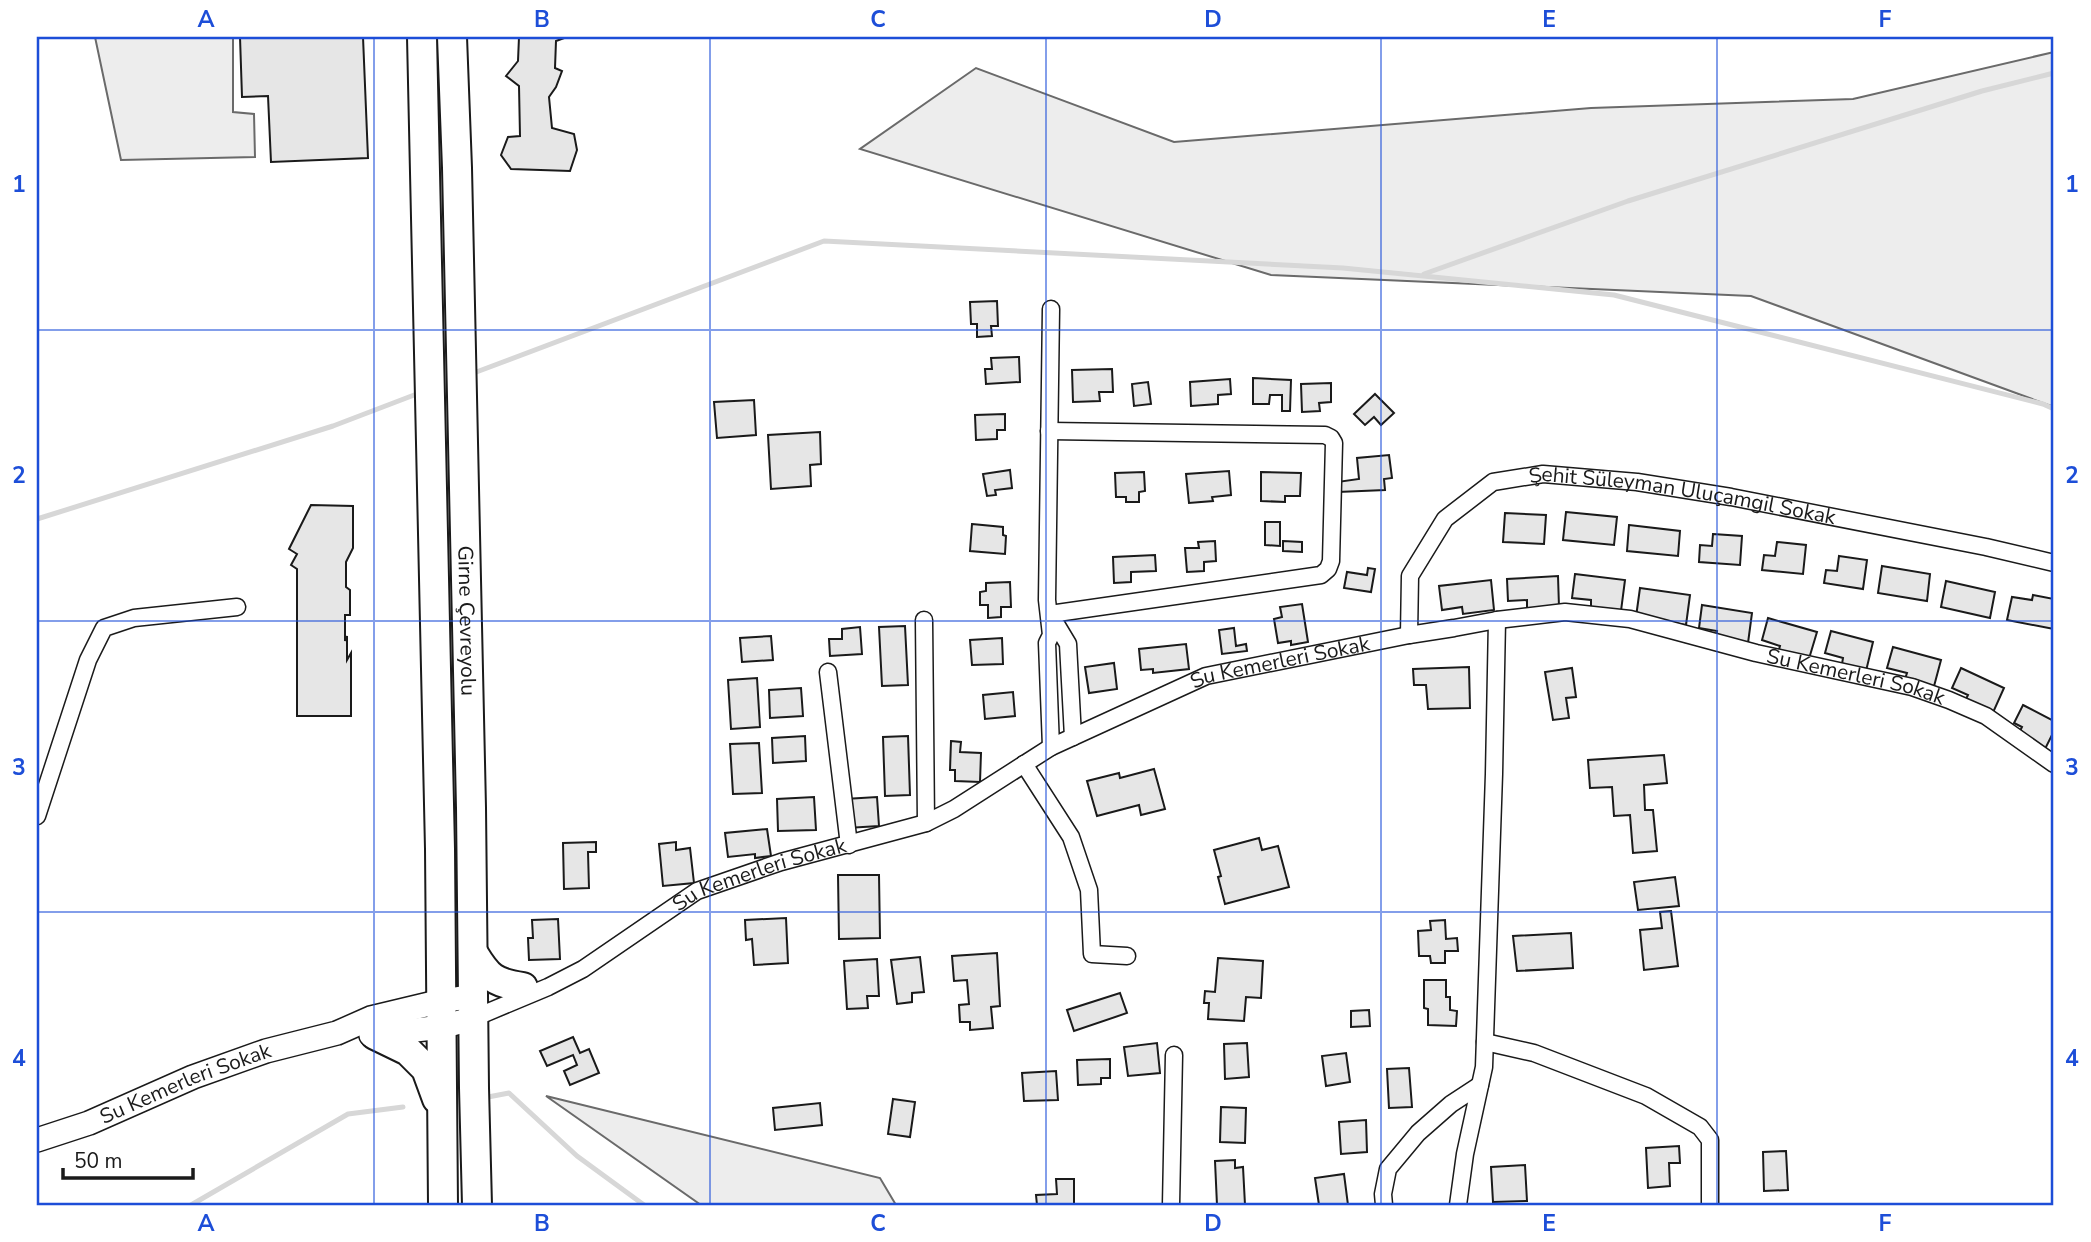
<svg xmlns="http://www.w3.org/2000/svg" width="2091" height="1242" font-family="'Nunito Sans',sans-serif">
<rect width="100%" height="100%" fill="#fff"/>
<!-- built -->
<g fill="#ededed" stroke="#6a6a6a" stroke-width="2">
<path d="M95,37h138v75l21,2 1,43 -134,3z"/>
<path d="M2054,52v355l-303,-111 -480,-21 -411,-126 116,-81 198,74 417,-34 262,-9z"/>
<path d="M546,1096l334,82 16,27h-195z"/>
</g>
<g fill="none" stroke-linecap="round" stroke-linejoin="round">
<!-- stream -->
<g stroke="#d7d7d7" stroke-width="5">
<path d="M1424,274l204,-73 354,-110 72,-18"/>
<path d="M471,374l353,-133 519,27 271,27 429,109 11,5"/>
<path d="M37,519l296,-93 89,-34"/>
<path d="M488,1097l21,-4 68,63 67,49"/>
<path d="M191,1205l157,-91 55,-7"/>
</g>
</g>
<!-- building -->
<g fill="#e6e6e6" stroke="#1a1a1a" stroke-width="2">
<path d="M240,37h123l5,121 -97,4 -3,-66 -26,1z"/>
<path d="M519,37h48l-11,4 -1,27 7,3 -6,16 -7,10 3,31 22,6 3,16 -7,21 -59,-2 -10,-14 7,-18 12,-1 -1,-50 -13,-10 12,-15z"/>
<path d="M997,301l1,25h-7l1,10 -15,1v-13h-6l-1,-22z"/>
<path d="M1019,357l1,25 -34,2 -1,-15h7l-1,-11z"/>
<path d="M1112,369l1,23h-14l1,9 -27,1 -1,-32z"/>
<path d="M1253,378l38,2 -1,31h-8v-16h-12l-1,9h-16z"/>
<path d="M1230,379l1,15 -13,1v9l-27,2 -1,-24z"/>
<path d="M1148,382l3,22 -17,2 -2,-22z"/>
<path d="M1331,383v19l-12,1 1,8 -18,1 -1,-28z"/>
<path d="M1375,394l19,19 -13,12 -7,-8 -9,8 -11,-11z"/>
<path d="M754,400l2,35 -39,3 -3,-36z"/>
<path d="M1005,414v16h-8v9l-21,1 -1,-25z"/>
<path d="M820,432l1,32 -11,1 1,21 -40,3 -3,-54z"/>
<path d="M1389,455l3,23 -8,1 1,11 -47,2 -1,-10 22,-3 -2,-21z"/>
<path d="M1010,470l2,18 -17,2 1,5 -9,1 -4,-22z"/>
<path d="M1229,471l2,24 -19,2 1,4 -24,2 -3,-29z"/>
<path d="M1144,472l1,19 -6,1v10h-13v-5h-10l-1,-24z"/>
<path d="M1261,472l40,1 -1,23h-15v6l-24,-1z"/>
<path d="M311,505l42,1v42l-7,14v25l4,3v25h-5v26l2,-5v24l4,-7v63h-54v-147l-6,-4 6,-11 -8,-5z"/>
<path d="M1566,512l51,5 -3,28 -51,-5z"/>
<path d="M1505,513l41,2 -2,29 -41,-2z"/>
<path d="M1265,522h15v24l-15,-1z"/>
<path d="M972,524l31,3v8l3,1 -1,18 -35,-3z"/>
<path d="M1629,525l51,6 -2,25 -51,-5z"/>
<path d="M1713,534l29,2 -2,29 -41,-3 1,-17 12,1z"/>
<path d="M1215,541l1,20 -12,1v9l-17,1 -2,-24h14l-1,-6z"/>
<path d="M1283,541l19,1v10l-19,-1z"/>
<path d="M1777,542l29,3 -3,29 -41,-4 2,-15 11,1z"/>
<path d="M1155,555l1,16 -25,1v10l-17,1 -1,-26z"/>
<path d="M1839,556l28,4 -4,29 -39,-6 2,-13 11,1z"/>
<path d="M1882,566l48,8 -3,27 -49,-8z"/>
<path d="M1368,568l7,1 -4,23 -27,-4 3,-16 20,3z"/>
<path d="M1575,574l50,6 -4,31 -30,-4v-7l-19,-2z"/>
<path d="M1558,576l1,31 -32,2v-9l-19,1 -1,-22z"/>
<path d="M1491,580l3,30 -31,4 -1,-7 -20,3 -3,-24z"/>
<path d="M1946,581l49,11 -5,26 -49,-11z"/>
<path d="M1010,582l1,25h-10v10l-13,1v-13h-8v-13l6,-1v-8z"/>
<path d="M1640,588l50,7 -4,30 -50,-8z"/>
<path d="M2033,595l21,4v30l-47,-9 5,-23 20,3z"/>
<path d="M1302,604l6,38 -17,3v-4l-13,2 -4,-24 8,-2 -2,-10z"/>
<path d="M1702,605l50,8 -4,30 -32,-5 1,-7 -18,-3z"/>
<path d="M1768,618l49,14 -9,30 -30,-9 2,-7 -18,-6z"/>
<path d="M905,626l3,59 -26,1 -3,-59z"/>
<path d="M860,627l2,27 -32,2 -1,-17h13v-10z"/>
<path d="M1234,628l2,18 10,-2 1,7 -25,3 -3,-24z"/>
<path d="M1831,631l42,11 -7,29 -24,-7 1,-6 -18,-5z"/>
<path d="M771,636l2,24 -31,2 -2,-24z"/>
<path d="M1002,638l1,26 -31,1 -2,-25z"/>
<path d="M1186,644l3,25 -36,4v-4l-12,1 -2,-21z"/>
<path d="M1893,647l48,13 -8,30 -29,-8 3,-9 -20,-5z"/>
<path d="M1114,663l3,26 -28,4 -4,-26z"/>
<path d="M1469,667l1,41 -42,1 -2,-24h-12l-1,-16z"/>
<path d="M1572,668l4,29 -10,1 3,20 -16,2 -8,-48z"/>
<path d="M1961,668l43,20 -13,29 -28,-12 5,-10 -16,-7z"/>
<path d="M757,678l3,49 -29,2 -3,-49z"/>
<path d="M801,688l2,28 -33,2 -1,-28z"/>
<path d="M1013,692l2,24 -30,3 -2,-24z"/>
<path d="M2023,705l31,16v10l-10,20 -27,-14 5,-10 -8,-4z"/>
<path d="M805,736l1,25 -33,2 -1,-25z"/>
<path d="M908,736l2,59 -25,1 -2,-59z"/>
<path d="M951,741l10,1 -1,10 21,1 -1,29 -25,-1v-11h-5z"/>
<path d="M759,743l3,50 -29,1 -3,-50z"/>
<path d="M1664,755l3,28 -23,2 1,25h8l4,41 -24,2 -3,-38 -16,1 -2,-29 -22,1 -2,-28z"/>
<path d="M1154,769l11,40 -24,6 -2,-10 -42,11 -10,-35 32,-8 1,5z"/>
<path d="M814,797l2,33 -38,1 -1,-32z"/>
<path d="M877,797l2,29 -32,2 -2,-29z"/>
<path d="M767,829l4,27 -16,2v-4l-27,3 -3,-24z"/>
<path d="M1259,838l3,12 16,-4 11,41 -64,17 -7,-27 3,-1 -7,-26z"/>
<path d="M596,842v10h-8l1,36 -25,1 -1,-46z"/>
<path d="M676,842v8l14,-2 4,35 -31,3 -4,-42z"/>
<path d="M838,875h41l1,63 -41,1z"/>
<path d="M1675,877l4,29 -41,4 -4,-28z"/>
<path d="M1671,911l7,55 -34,4 -4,-40 22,-2 -2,-16z"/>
<path d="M786,918l2,45 -34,2 -2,-26 -6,1 -1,-20z"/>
<path d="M558,919l2,40 -31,1 -1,-22h5l-1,-18z"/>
<path d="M1445,920l1,19 11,-1 1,13h-13v12h-14l-1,-7h-11l-1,-25 13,-1 -1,-9z"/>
<path d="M1571,933l2,35 -56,3 -4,-35z"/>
<path d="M997,953l3,53 -9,1 2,21 -23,2v-8h-10l-1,-17 10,-1 -2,-24 -13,1 -2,-25z"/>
<path d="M920,957l4,35 -12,1v9l-15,2 -6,-44z"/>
<path d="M1218,958l45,3 -2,37 -15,-1 -2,24 -36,-2 1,-16h-5l1,-12 10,1z"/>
<path d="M877,959l2,37h-12l1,12 -21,1 -3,-48z"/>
<path d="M1424,980h22v17h4v13l7,1 -1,15 -28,-1v-16l-4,-1z"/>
<path d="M1120,993l7,20 -53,18 -7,-21z"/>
<path d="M1369,1010l1,16 -19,1v-16z"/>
<path d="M573,1037l7,16 9,-4 10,24 -29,12 -6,-14 13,-6 -4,-10 -26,11 -7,-15z"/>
<path d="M1157,1043l3,30 -32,3 -4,-29z"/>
<path d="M1247,1043l2,34 -24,2 -1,-35z"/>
<path d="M1346,1053l4,29 -24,4 -4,-30z"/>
<path d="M1110,1059v19h-9v6l-23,1 -1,-25z"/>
<path d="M1409,1068l3,39 -23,1 -2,-39z"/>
<path d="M1056,1071l2,29 -34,1 -2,-28z"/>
<path d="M893,1099l22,3 -5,35 -22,-3z"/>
<path d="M820,1103l2,22 -47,5 -2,-22z"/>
<path d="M1221,1107l25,1 -1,35 -25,-1z"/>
<path d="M1366,1120l1,32 -26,2 -2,-32z"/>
<path d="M1679,1146l1,17h-11l1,23 -22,2 -2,-40z"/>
<path d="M1786,1151l2,39 -24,1 -1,-39z"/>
<path d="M1235,1160v8l8,-1 2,38h-28l-2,-44z"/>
<path d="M1525,1165l2,36 -34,1 -2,-35z"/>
<path d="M1344,1174l4,31h-29l-4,-27z"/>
<path d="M1056,1179h18v25l10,1h-47l-1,-10 21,-1z"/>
</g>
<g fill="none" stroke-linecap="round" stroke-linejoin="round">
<defs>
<g id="street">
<path d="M1051,309l-4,291 4,35 -4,8 4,104"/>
<path d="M1049,431l276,4 6,3 3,5 -3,118 -3,8 -7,6 -271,39 18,30 5,93"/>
<path d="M924,620l2,203"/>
<path id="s1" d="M1409,635l1,-59 35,-57 48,-37 50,-8 94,8 94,15 255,50 68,16"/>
<path d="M828,672l21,173"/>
<path d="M1024,764l47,73 18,53 3,64 35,2"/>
<path d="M37,816l51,-156 16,-32 30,-10 103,-11"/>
<path id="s2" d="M474,1018l74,-31 35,-18 114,-78 84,-29 145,-39 28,-14 97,-62 155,-71 203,-41 45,-7 43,-8 68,-8 65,7 126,34 156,34 37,13 37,16 68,48"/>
<path d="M1485,1042l49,11 112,43 54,31 10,13v65"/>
<path d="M1171,1205l3,-150"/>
<path d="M1384,1205l-1,-11 5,-25 30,-36 33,-29 29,-19"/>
<path d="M1458,1205l7,-51 19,-87 10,-293 3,-154"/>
</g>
<g id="secondary">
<path d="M371,1035l71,-8 32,-9"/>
<path id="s3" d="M37,1140l52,-17 104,-46 73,-26 71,-18 34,-15 71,-17 32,-5"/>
</g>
<g id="highway">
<path d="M422,37l18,812 3,356"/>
<path id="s4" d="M452,37l5,131 14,640 3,280 3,117"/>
<path d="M474,954c14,23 20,29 49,33"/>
<path d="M375,1035l33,16 18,18 11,30"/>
</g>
</defs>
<!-- street casing -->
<use href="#street" stroke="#1a1a1a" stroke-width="19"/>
<!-- secondary casing -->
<use href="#secondary" stroke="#1a1a1a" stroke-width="26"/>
<!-- highway casing -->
<use href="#highway" stroke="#1a1a1a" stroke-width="32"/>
<!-- street -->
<use href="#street" stroke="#fff" stroke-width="16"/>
<!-- secondary -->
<use href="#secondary" stroke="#fff" stroke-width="23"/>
<!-- highway -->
<use href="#highway" stroke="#fff" stroke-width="28"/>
</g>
<!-- grid -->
<path fill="none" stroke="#1d4ed8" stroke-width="2" stroke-opacity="0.55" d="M374,37v1168M710,37v1168M1046,37v1168M1381,37v1168M1717,37v1168M37,330h2017M37,621h2017M37,912h2017"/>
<g text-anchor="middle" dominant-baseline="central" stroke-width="5" stroke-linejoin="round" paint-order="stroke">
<!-- street labels -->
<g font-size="21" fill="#1a1a1a" stroke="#fff">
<text stroke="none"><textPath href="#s1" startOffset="378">Şehit Süleyman Uluçamgil Sokak</textPath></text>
<text stroke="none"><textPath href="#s4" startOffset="584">Girne Çevreyolu</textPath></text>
<text stroke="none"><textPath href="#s2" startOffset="889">Su Kemerleri Sokak</textPath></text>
<text stroke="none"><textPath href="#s2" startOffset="1477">Su Kemerleri Sokak</textPath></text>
<text stroke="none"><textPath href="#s2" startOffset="322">Su Kemerleri Sokak</textPath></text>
<text stroke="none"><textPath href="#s3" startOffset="159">Su Kemerleri Sokak</textPath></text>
</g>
</g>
<!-- border -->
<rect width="2091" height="1242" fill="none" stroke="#ffffff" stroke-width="77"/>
<!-- scale -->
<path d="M63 1168v10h130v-10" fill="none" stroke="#1a1a1a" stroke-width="3.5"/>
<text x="74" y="1168" font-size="21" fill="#1a1a1a" stroke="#ffffff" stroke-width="5" paint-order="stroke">50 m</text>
<rect x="38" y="38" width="2014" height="1166" fill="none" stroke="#1d4ed8" stroke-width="2.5"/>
<g font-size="23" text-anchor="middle" font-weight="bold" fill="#1d4ed8">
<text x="206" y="27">A</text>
<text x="542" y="27">B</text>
<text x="878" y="27">C</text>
<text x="1213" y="27">D</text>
<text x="1549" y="27">E</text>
<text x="1885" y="27">F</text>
<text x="19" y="192">1</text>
<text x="2072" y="192">1</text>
<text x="19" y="483">2</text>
<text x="2072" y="483">2</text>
<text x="19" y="775">3</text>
<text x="2072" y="775">3</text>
<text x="19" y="1066">4</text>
<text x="2072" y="1066">4</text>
<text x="206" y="1231">A</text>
<text x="542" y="1231">B</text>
<text x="878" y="1231">C</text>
<text x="1213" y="1231">D</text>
<text x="1549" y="1231">E</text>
<text x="1885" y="1231">F</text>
</g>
</svg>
